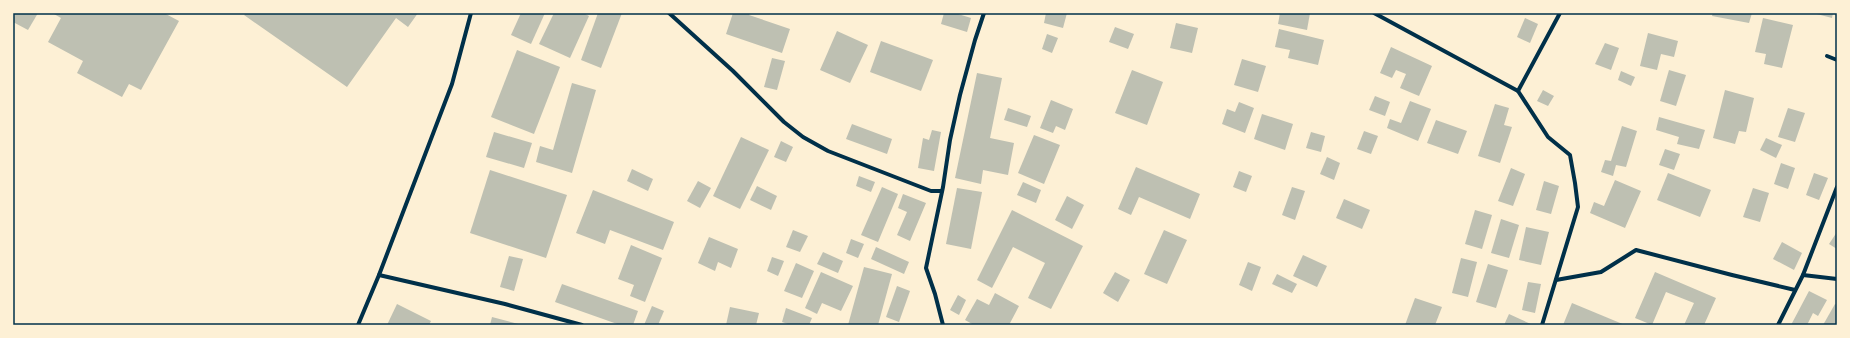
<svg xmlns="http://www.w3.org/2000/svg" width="1850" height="338" font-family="'Asap Condensed',sans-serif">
<rect width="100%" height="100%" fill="#fdf0d5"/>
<!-- building -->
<g fill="#bec0b2">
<path d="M15,13h23l-10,17 -15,-8z"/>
<path d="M55,13h109l15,8 -38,69 -12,-6 -7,13 -45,-24 6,-12 -35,-19 13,-24 -7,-4z"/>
<path d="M246,13h172l-10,14 -12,-9 -49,69 -103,-72z"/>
<path d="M521,13h24l-14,31 -20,-9z"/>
<path d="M554,13h29l6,3 -19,42 -31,-14z"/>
<path d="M598,13h24l-21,55 -20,-8z"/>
<path d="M733,13h17l-1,2 41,14 -8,24 -56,-19z"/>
<path d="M944,13h11l16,5 -4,14 -26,-8z"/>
<path d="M1046,13h21l-4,15 -19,-5z"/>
<path d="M1280,13h30l-3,17 -29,-6z"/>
<path d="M1713,13h39l-3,10 -37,-7z"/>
<path d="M1813,13h20l-1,5z"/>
<path d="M1525,18l13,6 -8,19 -13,-6z"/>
<path d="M1763,18l30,7 -11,43 -18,-4 2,-10 -11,-2z"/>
<path d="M1176,23l22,5 -6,25 -22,-5z"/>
<path d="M1115,27l19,7 -6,15 -19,-7z"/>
<path d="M1279,29l45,11 -6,25 -30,-7 2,-8 -15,-3z"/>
<path d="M837,31l31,14 -18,38 -30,-13z"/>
<path d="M1648,33l30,8 -4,16 -13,-3 -4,16 -17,-4z"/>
<path d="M1047,34l11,4 -6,15 -10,-4z"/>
<path d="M881,41l52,19 -12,31 -51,-19z"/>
<path d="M1605,43l14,5 -8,22 -16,-6z"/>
<path d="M1391,47l41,19 -13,30 -19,-8 6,-14 -10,-4 -4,8 -12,-5z"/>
<path d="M517,50l43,17 -26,67 -43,-17z"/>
<path d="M772,58l13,3 -8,29 -13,-3z"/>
<path d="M1242,59l24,7 -8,26 -24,-7z"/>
<path d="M1132,70l31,12 -16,43 -32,-12z"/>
<path d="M1669,70l17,5 -10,31 -16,-5z"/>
<path d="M1621,71l14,6 -4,9 -13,-6z"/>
<path d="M977,73l25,5 -12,60 24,5 -6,32 -25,-5 -2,14 -26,-6z"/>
<path d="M572,83l24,7 -24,83 -36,-11 4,-16 13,4z"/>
<path d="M1543,90l11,6 -6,10 -11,-5z"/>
<path d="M1725,90l29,8 -8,34 -7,-1 -4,13 -22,-6z"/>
<path d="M1375,96l15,6 -5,14 -16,-6z"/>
<path d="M1051,100l22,9 -8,21 -9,-4 -3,7 -13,-5z"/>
<path d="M1410,101l21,8 -13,32 -31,-13 3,-9 11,4z"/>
<path d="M1239,102l15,6 -9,25 -23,-9 5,-15 8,3z"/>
<path d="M1495,104l14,4 -5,17 8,2 -12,36 -22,-7z"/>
<path d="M1008,108l23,8 -4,11 -23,-7z"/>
<path d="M1788,108l17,5 -10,29 -17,-5z"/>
<path d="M1262,114l31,10 -8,26 -31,-11z"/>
<path d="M1659,117l46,13 -6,19 -22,-5 2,-7 -23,-7z"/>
<path d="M1436,120l31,11 -9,23 -31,-11z"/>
<path d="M852,124l40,15 -5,15 -41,-15z"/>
<path d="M1622,126l15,5 -11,36 -10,-2 -3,11 -12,-4 4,-12 6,1z"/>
<path d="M932,130l9,2 -7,39 -16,-3 5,-30 6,2z"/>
<path d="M1364,131l14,5 -7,18 -14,-5z"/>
<path d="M494,132l38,11 -8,25 -38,-11z"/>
<path d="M1311,132l14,4 -4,16 -15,-4z"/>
<path d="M1034,135l26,10 -16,39 -26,-11z"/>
<path d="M741,137l28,13 -29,59 -27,-13z"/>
<path d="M1766,138l16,7 -6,13 -16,-8z"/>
<path d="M781,141l12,6 -7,15 -12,-5z"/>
<path d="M1665,149l15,5 -6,16 -15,-5z"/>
<path d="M1327,157l13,6 -6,17 -14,-6z"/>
<path d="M1781,163l14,5 -7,21 -14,-5z"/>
<path d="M1136,167l64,27 -10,25 -51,-22 -8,18 -13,-6z"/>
<path d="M1511,168l14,6 -12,32 -15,-5z"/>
<path d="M632,169l21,10 -5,12 -21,-10z"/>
<path d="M490,170l77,25 -21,63 -76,-25z"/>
<path d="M1239,171l13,5 -6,16 -13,-5z"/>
<path d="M1668,173l43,17 -11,27 -43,-17z"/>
<path d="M1814,173l14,5 -9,22 -13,-5z"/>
<path d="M859,176l16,6 -4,10 -15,-6z"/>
<path d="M1615,180l26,11 -16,37 -35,-15 4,-11 10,4z"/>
<path d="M698,181l13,7 -11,20 -13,-7z"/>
<path d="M1544,181l15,5 -8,28 -15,-4z"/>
<path d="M1023,182l18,8 -5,13 -19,-8z"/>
<path d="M757,186l20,10 -6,14 -21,-10z"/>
<path d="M882,187l16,7 -20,48 -17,-7z"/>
<path d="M1292,187l13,4 -10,29 -13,-5z"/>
<path d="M957,188l25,4 -11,57 -25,-5z"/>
<path d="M1753,188l16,5 -9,29 -17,-5z"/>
<path d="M593,190l81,32 -11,28 -53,-20 -5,14 -29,-11z"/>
<path d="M903,194l23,9 -16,38 -13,-6 10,-23 -9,-4z"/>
<path d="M1067,196l17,9 -12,24 -17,-9z"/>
<path d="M1344,199l26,11 -8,19 -26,-11z"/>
<path d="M1012,210l71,36 -32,63 -23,-11 17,-35 -32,-16 -21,41 -15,-8z"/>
<path d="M1475,210l17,5 -10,34 -17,-5z"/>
<path d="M1501,219l18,6 -10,33 -18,-5z"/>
<path d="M1526,227l23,5 -8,33 -22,-5z"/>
<path d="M793,230l15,6 -8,16 -14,-5z"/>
<path d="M1164,230l23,10 -20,44 -23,-10z"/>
<path d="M1837,232v17l-8,-5z"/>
<path d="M709,237l29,12 -7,19 -13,-6 -3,9 -17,-8z"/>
<path d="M851,239l13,5 -6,14 -12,-5z"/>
<path d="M1782,242l20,11 -8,17 -21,-11z"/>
<path d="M631,245l31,13 -17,44 -15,-6 4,-11 -16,-6z"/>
<path d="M876,247l33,15 -5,12 -33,-15z"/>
<path d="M823,252l20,9 -5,12 -21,-9z"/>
<path d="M1303,255l24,11 -10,21 -24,-11z"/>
<path d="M509,256l14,3 -9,32 -14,-4z"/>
<path d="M772,257l12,4 -6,15 -11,-5z"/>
<path d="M1461,258l16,4 -9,35 -16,-4z"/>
<path d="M1248,262l13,5 -9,24 -13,-6z"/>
<path d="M796,263l18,8 -12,27 -18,-7z"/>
<path d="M1488,264l20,6 -12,38 -20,-6z"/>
<path d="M864,267l28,7 -14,51h-30z"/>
<path d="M821,272l32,14 -12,25 -19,-8 -5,11 -12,-6z"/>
<path d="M1115,272l15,8 -12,22 -15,-9z"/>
<path d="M1655,272l61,26 -12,27h-20l10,-22 -28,-11 -14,33 -17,-7z"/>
<path d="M1277,274l20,10 -5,9 -20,-9z"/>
<path d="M1528,282l13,2 -6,29 -13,-3z"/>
<path d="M562,284l76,27 -5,14h-13l-65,-23z"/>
<path d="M897,286l13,5 -11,31 -13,-5z"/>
<path d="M1809,291l18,9 -9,16 -5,-3 -6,12h-16z"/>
<path d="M995,293l24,13 -10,19h-35l-9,-5 12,-21 12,6z"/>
<path d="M958,295l8,5 -7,15 -9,-5z"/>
<path d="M1415,298l27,9 -7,18h-30z"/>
<path d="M1572,303l53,22h-62z"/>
<path d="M397,304l34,17 -2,4h-42z"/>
<path d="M1835,304l2,1v19l-14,1z"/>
<path d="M652,306l12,5 -6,14h-14z"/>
<path d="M730,307l29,6 -3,12h-30z"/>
<path d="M786,308l26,10 -3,7h-18l-9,-3z"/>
<path d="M1509,314l24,11h-29z"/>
<path d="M492,317l30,8h-32z"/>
</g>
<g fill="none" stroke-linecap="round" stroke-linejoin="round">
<!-- minor -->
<g stroke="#003049" stroke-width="4">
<path d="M669,13l64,58 51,51 19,15 25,14 103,40h10"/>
<path d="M1374,13l144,78 30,46 22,18 5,28 3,24 -36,118"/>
<path d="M1827,56l10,4"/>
<path d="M1518,91l42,-78"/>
<path d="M379,275l126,29 77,21"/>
<path d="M1803,275l34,4"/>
<path d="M1556,280l45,-8 35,-22 96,25 63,15"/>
<path d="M358,325l21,-50 73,-191 19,-71"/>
<path d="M943,325l-8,-31 -9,-26 17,-81 7,-47 10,-45 15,-55 9,-27"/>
<path d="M1778,325l25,-50 34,-88"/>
</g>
</g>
<!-- border -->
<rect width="1850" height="338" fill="none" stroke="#fdf0d5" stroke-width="28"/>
<rect x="14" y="14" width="1822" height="310" fill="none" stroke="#003049" stroke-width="1.5"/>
</svg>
